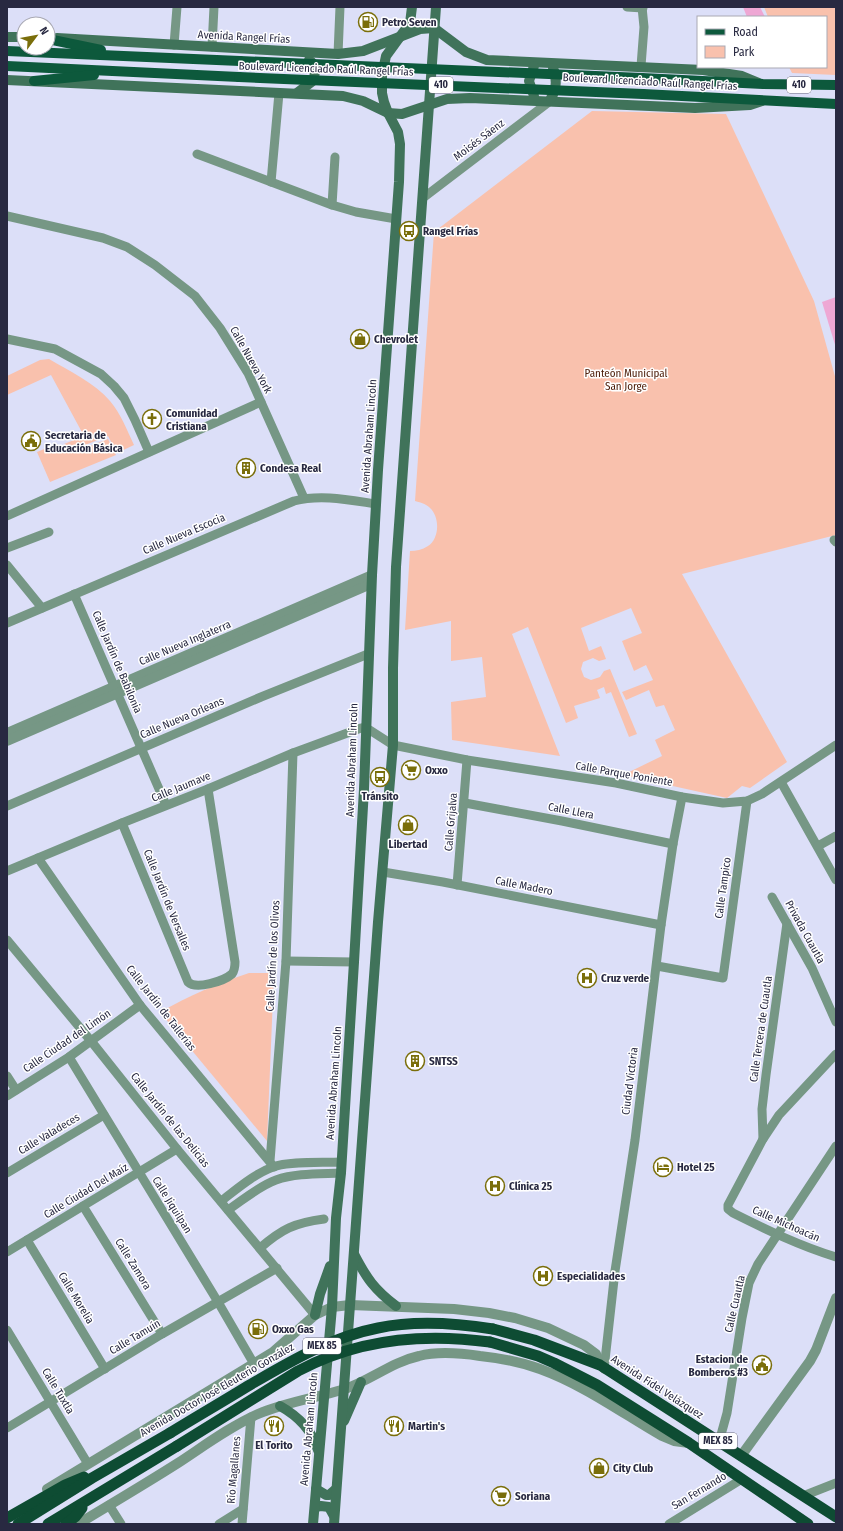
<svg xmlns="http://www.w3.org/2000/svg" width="843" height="1531" font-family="'Fira Sans Condensed',sans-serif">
<rect width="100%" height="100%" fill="#dcdff8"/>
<!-- green -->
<g fill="#f9c1ad">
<path d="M764,7h72v68l-44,-2 -3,-6h37v-50h-58z"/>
<path d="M592,111l134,3 88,187 22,79v155l-154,39 105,188 -37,26 -8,-2 -15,12 -104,-23 39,-19 -7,-16 20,-10 -11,-25 -8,2 -7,-17 -23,10 -4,-8 31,-12 -7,-15 -12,6 -12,-30 20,-8 -11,-25 -50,20 8,23 12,-5 5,13 -7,2 -6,-3 -10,4 -2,7 3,8 7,3 9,-3 4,-6 6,-2 27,65 -8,3 -18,-45 -5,2 -2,-7 -7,3 3,8 -26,8 4,12 -12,5 -38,-96 -16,7 48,122 -108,-16 -1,-38 35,-5 -4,-40 -31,4v-40l-46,9 5,-79c6,0 12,-1 18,-5 12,-8 12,-30 1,-39 -3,-3 -10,-5 -14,-6l19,-269z"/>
<path d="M49,359c20,12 46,24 61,42 11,13 17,29 24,44l-17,8 -9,-17 -33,13 -11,-5 20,-8 -33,-61 -44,20v-19l33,-16z"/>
<path d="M108,439l8,16 -66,27 -13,-30 19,-8 19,8z"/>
<path d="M249,973h25l-7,168 -107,-129c29,-16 58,-29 89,-39z"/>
</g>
<!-- water -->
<g fill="#eea7d4">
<path d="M743,7h17l5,10h-18z"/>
<path d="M836,297v51l-14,-46z"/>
</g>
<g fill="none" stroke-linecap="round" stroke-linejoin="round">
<!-- minor -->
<g stroke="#769785" stroke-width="9">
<path d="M627,7l16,1"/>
<path d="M174,45l3,-38"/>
<path d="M212,47l2,-40"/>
<path d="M338,54l2,-47"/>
<path d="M641,66l3,-39 -2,-20"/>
<path d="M197,154l135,51 24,7 40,7"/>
<path d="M271,182l8,-89"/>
<path d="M423,198l126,-96"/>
<path d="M332,205l3,-48"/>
<path d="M7,216l96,22 24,9 28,18 40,31 25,32 28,45 56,125"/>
<path d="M7,339l48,10 46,25 13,12 10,12 11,22 14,32"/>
<path d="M7,516l254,-114"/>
<path d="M834,540l2,2"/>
<path d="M7,548l42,-16"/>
<path d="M7,565l35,43"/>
<path d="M74,594l92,211"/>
<path d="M7,623l287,-122c27,-7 55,-1 82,3"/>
<path d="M781,782l55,98"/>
<path d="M465,803l97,18 111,23"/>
<path d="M7,806l254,-109 107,-43"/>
<path d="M122,823l66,159c8,8 36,-1 44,-8 3,-4 3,-8 3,-12l-27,-173"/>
<path d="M818,846l18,-10"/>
<path d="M38,858l102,147 134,162"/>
<path d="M7,871l115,-48 86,-34 85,-36 68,-25 4,-1 28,18 74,15 149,23 66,14 41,6 24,-2 15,-7 74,-49"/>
<path d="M383,872l60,10 218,43"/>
<path d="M457,885l10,-125"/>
<path d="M772,897l40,71 24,54"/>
<path d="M7,940l84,101 86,108 138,166"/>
<path d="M286,961l68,1"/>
<path d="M657,966l66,12 24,-177"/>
<path d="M836,1054l-57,61 -16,24 -35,66v4l5,4c34,17 67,33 103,44"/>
<path d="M69,1057l149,245 36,62"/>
<path d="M7,1076l9,14"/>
<path d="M7,1096l62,-39 71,-52"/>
<path d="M763,1139l-1,-30 4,-34 21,-152"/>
<path d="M270,1161l16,-200 7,-208"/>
<path d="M7,1173l97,-58"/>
<path d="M221,1201c16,-12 33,-27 52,-34 17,-6 49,-4 68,-5"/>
<path d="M83,1206l79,128"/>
<path d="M228,1210c15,-10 31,-24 48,-30 20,-7 44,-6 65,-7"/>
<path d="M27,1240l78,129"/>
<path d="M260,1248c22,-19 34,-25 64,-29"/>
<path d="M7,1252l170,-103"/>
<path d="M7,1330l81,134"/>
<path d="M604,1369l11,-98 20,-131 26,-215 12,-81 9,-47"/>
<path d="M7,1428l155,-94 115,-66"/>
<path d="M719,1442l8,-29 15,-95 7,-35 9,-19 78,-118"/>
<path d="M803,1496l33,-13"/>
<path d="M109,1505l12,19"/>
<path d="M219,1524l24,-15"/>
<path d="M242,1524l9,-107"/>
<path d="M669,1524l73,-45"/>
</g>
<!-- tertiary -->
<g stroke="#769785" stroke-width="10">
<path d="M7,733l365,-158"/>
<path d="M7,741l364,-157"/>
<path d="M741,1456l69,-95 6,-11 20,-52"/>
<path d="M47,1489l226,-137 42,-37 17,-8 18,-2 104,4 35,4 26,5 33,10 36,17 12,9 4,11"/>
<path d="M78,1524c33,-20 67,-40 100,-61 26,-17 51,-36 80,-49 28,-12 58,-16 87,-25 26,-9 47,-27 74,-33 19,-5 41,-3 61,0 20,2 41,6 60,13 44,16 82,44 122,67l12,5 15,2"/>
</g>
<!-- secondary -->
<g stroke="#40735a" stroke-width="10">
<path d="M434,28l32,24 21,8 216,10 39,6 17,7"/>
<path d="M7,37h17"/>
<path d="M57,38l281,16 25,-3 57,-22 14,-1"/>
<path d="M534,66l-5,15 5,15"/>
<path d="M7,80l336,16 20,5 25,12 14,1 45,-15 23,-1 225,10 55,-3 12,-4"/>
<path d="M297,93l17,-13c1,-8 2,-16 -5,-20"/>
<path d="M551,98c6,-9 6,-21 2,-30"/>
<path d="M354,1254c13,25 20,35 42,52"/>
<path d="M315,1315l5,-21 10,-28"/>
<path d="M280,1406c18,10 32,24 38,44"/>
<path d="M344,1421l17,-39"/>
<path d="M316,1489l10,6h3l7,-6"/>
<path d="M315,1507l6,-1 8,1 5,9"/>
<path d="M313,1524l19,-217 4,-89 5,-45 13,-211 10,-173 8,-214 6,-105 21,-288 1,-38 -2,-12 -10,-19 -4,-11 -2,-9v-18l4,-19 24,-33 2,-16"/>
<path d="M334,1524l44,-602 15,-177v-77l3,-101 40,-560"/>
</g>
<!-- primary -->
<g stroke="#0d593c" stroke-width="10">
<path d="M48,39l53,11"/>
<path d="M7,51l233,10"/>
<path d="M7,66l232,11"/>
<path d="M642,78l121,6 73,1"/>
<path d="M34,81l60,-6"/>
<path d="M643,94l193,10"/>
</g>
<!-- trunk -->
<g stroke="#0e4c33" stroke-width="11">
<path d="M493,1329l41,11 66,25 236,152"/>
<path d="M490,1342l48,14 16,7 43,22 92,58 119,81"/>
<path d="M7,1518l58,-33 19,-8"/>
<path d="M18,1524l74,-46 78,-45"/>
<path d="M48,1524l129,-78"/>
<path d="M66,1524l9,-7 7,-9"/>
</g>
<!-- primary-bridge -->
<g stroke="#0d593c" stroke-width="10">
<path d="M240,61l402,17"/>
<path d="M239,77l404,17"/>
</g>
<!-- trunk-bridge -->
<g stroke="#0e4c33" stroke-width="11">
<path d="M170,1433c26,-16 52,-31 78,-47 41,-24 83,-49 130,-58 38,-8 77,-5 115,1"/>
<path d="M177,1446l121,-75c59,-32 126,-38 192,-29"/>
</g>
</g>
<!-- icons -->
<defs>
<symbol id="fuel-ring" viewBox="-11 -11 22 22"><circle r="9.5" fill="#fff" stroke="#7a6e0a" stroke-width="1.5"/><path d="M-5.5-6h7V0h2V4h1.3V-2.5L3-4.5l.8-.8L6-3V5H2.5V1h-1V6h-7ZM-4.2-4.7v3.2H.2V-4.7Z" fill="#7a6e0a"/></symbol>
<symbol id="bus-ring" viewBox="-11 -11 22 22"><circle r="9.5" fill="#fff" stroke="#7a6e0a" stroke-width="1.5"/><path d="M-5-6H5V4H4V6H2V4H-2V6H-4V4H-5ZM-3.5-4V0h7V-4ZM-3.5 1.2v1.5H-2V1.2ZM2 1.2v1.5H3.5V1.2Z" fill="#7a6e0a"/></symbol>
<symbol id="shop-ring" viewBox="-11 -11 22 22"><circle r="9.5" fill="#fff" stroke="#7a6e0a" stroke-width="1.5"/><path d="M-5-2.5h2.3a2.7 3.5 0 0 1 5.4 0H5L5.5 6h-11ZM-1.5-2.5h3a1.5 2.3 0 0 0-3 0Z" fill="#7a6e0a"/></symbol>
<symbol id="church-ring" viewBox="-11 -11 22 22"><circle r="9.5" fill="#fff" stroke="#7a6e0a" stroke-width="1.5"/><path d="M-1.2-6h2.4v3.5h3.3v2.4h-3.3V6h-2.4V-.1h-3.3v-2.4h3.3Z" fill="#7a6e0a"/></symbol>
<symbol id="civic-ring" viewBox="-11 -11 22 22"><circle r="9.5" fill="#fff" stroke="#7a6e0a" stroke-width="1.5"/><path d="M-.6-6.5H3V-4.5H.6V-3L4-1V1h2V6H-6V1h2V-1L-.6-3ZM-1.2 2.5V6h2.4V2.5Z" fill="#7a6e0a"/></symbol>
<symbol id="building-ring" viewBox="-11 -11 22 22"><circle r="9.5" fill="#fff" stroke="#7a6e0a" stroke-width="1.5"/><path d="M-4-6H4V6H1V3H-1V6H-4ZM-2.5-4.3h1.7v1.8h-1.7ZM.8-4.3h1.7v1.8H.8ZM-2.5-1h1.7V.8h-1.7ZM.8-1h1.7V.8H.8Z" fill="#7a6e0a"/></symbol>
<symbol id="supermarket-ring" viewBox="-11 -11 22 22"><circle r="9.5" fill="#fff" stroke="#7a6e0a" stroke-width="1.5"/><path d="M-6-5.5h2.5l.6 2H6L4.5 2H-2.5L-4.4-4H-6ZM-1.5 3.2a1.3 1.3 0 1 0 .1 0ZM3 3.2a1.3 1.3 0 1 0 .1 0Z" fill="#7a6e0a"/></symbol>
<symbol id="hospital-ring" viewBox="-11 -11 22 22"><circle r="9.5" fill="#fff" stroke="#7a6e0a" stroke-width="1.5"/><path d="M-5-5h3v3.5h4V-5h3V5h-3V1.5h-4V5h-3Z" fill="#7a6e0a"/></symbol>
<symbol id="hotel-ring" viewBox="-11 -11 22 22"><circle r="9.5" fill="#fff" stroke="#7a6e0a" stroke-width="1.5"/><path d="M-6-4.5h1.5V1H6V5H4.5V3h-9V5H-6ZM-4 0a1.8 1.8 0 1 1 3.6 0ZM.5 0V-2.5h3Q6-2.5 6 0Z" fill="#7a6e0a"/></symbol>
<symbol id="restaurant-ring" viewBox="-11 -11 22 22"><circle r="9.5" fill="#fff" stroke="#7a6e0a" stroke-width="1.5"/><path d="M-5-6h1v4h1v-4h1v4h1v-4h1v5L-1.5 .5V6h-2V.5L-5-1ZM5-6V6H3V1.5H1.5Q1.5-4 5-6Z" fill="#7a6e0a"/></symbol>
</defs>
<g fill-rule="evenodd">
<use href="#fuel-ring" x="357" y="11" width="22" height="22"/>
<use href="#bus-ring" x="398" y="220" width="22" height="22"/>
<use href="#shop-ring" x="349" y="328" width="22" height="22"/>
<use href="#church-ring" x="141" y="408" width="22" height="22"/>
<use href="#civic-ring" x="20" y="430" width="22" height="22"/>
<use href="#building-ring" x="235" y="457" width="22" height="22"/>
<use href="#supermarket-ring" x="400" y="759" width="22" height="22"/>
<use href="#bus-ring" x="369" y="766" width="22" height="22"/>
<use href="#shop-ring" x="397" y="814" width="22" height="22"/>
<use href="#hospital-ring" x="576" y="967" width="22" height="22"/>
<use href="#building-ring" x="404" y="1050" width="22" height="22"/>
<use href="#hotel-ring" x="652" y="1156" width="22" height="22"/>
<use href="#hospital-ring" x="484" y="1175" width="22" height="22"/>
<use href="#hospital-ring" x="532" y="1265" width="22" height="22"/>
<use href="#fuel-ring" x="247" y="1318" width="22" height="22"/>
<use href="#civic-ring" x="751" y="1354" width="22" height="22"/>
<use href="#restaurant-ring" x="263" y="1415" width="22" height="22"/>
<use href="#restaurant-ring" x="383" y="1415" width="22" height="22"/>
<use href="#shop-ring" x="588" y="1457" width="22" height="22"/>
<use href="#supermarket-ring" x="490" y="1485" width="22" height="22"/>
</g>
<g text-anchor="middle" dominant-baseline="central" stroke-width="3" stroke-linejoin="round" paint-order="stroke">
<!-- shield labels -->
<g fill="#fff" stroke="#68697a" stroke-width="1">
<rect x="429" y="77" width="24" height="16" rx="3"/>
<rect x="787" y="77" width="24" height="16" rx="3"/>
<rect x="303" y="1338" width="38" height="16" rx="3"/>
<rect x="699" y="1433" width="38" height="16" rx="3"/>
</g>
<g font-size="10" font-weight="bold" fill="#282941">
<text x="441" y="85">410</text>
<text x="799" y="85">410</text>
<text x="322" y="1346">MEX 85</text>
<text x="718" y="1441">MEX 85</text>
</g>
<!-- poi labels -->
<g font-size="11" font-weight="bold" fill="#282941" stroke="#fff" text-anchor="start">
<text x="382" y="22">Petro Seven</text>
<text x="423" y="231">Rangel Frías</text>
<text x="374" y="339">Chevrolet</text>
<text x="166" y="413">Comunidad<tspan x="166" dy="13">Cristiana</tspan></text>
<text x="45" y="435">Secretaria de<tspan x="45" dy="13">Educación Básica</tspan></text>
<text x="260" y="468">Condesa Real</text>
<text x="425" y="770">Oxxo</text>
<text x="380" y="796" text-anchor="middle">Tránsito</text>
<text x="408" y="844" text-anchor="middle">Libertad</text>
<text x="601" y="978">Cruz verde</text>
<text x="429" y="1061">SNTSS</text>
<text x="677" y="1167">Hotel 25</text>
<text x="509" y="1186">Clínica 25</text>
<text x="557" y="1276">Especialidades</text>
<text x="272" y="1329">Oxxo Gas</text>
<text x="748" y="1359" text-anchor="end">Estacion de<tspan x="748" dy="13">Bomberos #3</tspan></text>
<text x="408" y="1426">Martin's</text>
<text x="274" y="1445" text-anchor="middle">El Torito</text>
<text x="613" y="1468">City Club</text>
<text x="515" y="1496">Soriana</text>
</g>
<!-- street labels -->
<g font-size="11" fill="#282941" stroke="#fff">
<text transform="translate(244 37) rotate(3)">Avenida Rangel Frías</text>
<text transform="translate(326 69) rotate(2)">Boulevard Licenciado Raúl Rangel Frías</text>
<text transform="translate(650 82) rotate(3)">Boulevard Licenciado Raúl Rangel Frías</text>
<text transform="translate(479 140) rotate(-37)">Moisés Sáenz</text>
<text transform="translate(251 360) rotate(61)">Calle Nueva York</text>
<text transform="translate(369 436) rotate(-86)">Avenida Abraham Lincoln</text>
<text transform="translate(184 534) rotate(-23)">Calle Nueva Escocia</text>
<text transform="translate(185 643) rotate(-23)">Calle Nueva Inglaterra</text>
<text transform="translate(117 662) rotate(67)">Calle Jardín de Babilonia</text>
<text transform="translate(182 718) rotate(-23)">Calle Nueva Orleans</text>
<text transform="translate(352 760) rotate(-88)">Avenida Abraham Lincoln</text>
<text transform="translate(624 774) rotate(10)">Calle Parque Poniente</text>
<text transform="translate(181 787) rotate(-22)">Calle Jaumave</text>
<text transform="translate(571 811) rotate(11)">Calle Llera</text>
<text transform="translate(451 822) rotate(-85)">Calle Grijalva</text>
<text transform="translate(524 886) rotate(11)">Calle Madero</text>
<text transform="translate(723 888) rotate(-82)">Calle Tampico</text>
<text transform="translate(167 900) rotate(68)">Calle Jardín de Versalles</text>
<text transform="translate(805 932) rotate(61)">Privada Cuautla</text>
<text transform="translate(273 956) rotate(-87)">Calle Jardín de los Olivos</text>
<text transform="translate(161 1008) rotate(52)">Calle Jardín de Tallerías</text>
<text transform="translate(761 1029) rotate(-82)">Calle Tercera de Cuautla</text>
<text transform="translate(67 1041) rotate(-34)">Calle Ciudad del Limón</text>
<text transform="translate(630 1081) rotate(-83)">Ciudad Victoria</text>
<text transform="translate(334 1083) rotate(-86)">Avenida Abraham Lincoln</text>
<text transform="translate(170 1120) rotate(51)">Calle Jardín de las Delicias</text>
<text transform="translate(49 1134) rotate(-31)">Calle Valadeces</text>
<text transform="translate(86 1191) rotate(-31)">Calle Ciudad Del Maíz</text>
<text transform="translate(172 1205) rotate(58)">Calle Jiquilpan</text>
<text transform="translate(786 1224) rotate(24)">Calle Michoacán</text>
<text transform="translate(133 1264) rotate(58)">Calle Zamora</text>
<text transform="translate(76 1298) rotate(59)">Calle Morelia</text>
<text transform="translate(735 1304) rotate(-77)">Calle Cuautla</text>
<text transform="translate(135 1337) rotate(-31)">Calle Tamuín</text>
<text transform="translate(657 1387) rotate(33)">Avenida Fidel Velázquez</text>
<text transform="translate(217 1390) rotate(-30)">Avenida Doctor José Eleuterio González</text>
<text transform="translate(58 1391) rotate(59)">Calle Tuxtla</text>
<text transform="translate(309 1429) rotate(-85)">Avenida Abraham Lincoln</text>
<text transform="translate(234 1470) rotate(-85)">Río Magallanes</text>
<text transform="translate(699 1491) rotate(-31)">San Fernando</text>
</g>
<!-- park labels -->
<g font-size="11" fill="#4b1b07" stroke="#fff">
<text x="626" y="373">Panteón Municipal<tspan x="626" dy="13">San Jorge</tspan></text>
</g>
</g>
<!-- border -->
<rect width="843" height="1531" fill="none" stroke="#282941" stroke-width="16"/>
<!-- legend -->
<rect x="697" y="16" width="130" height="52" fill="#ffffff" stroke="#a9a9b3"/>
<rect x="705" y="29" width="20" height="6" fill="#0d593c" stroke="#a9a9b3"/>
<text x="733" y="36" font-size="12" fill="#282941">Road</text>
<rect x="705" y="46" width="20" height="12" fill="#f9c1ad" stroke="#a9a9b3"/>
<text x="733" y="56" font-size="12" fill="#282941">Park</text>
<!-- north arrow -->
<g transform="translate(36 36) rotate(58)"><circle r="19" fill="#ffffff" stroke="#a9a9b3"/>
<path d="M0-3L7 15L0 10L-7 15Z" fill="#7a6e0a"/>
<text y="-6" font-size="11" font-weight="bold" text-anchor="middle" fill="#282941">N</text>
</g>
</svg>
